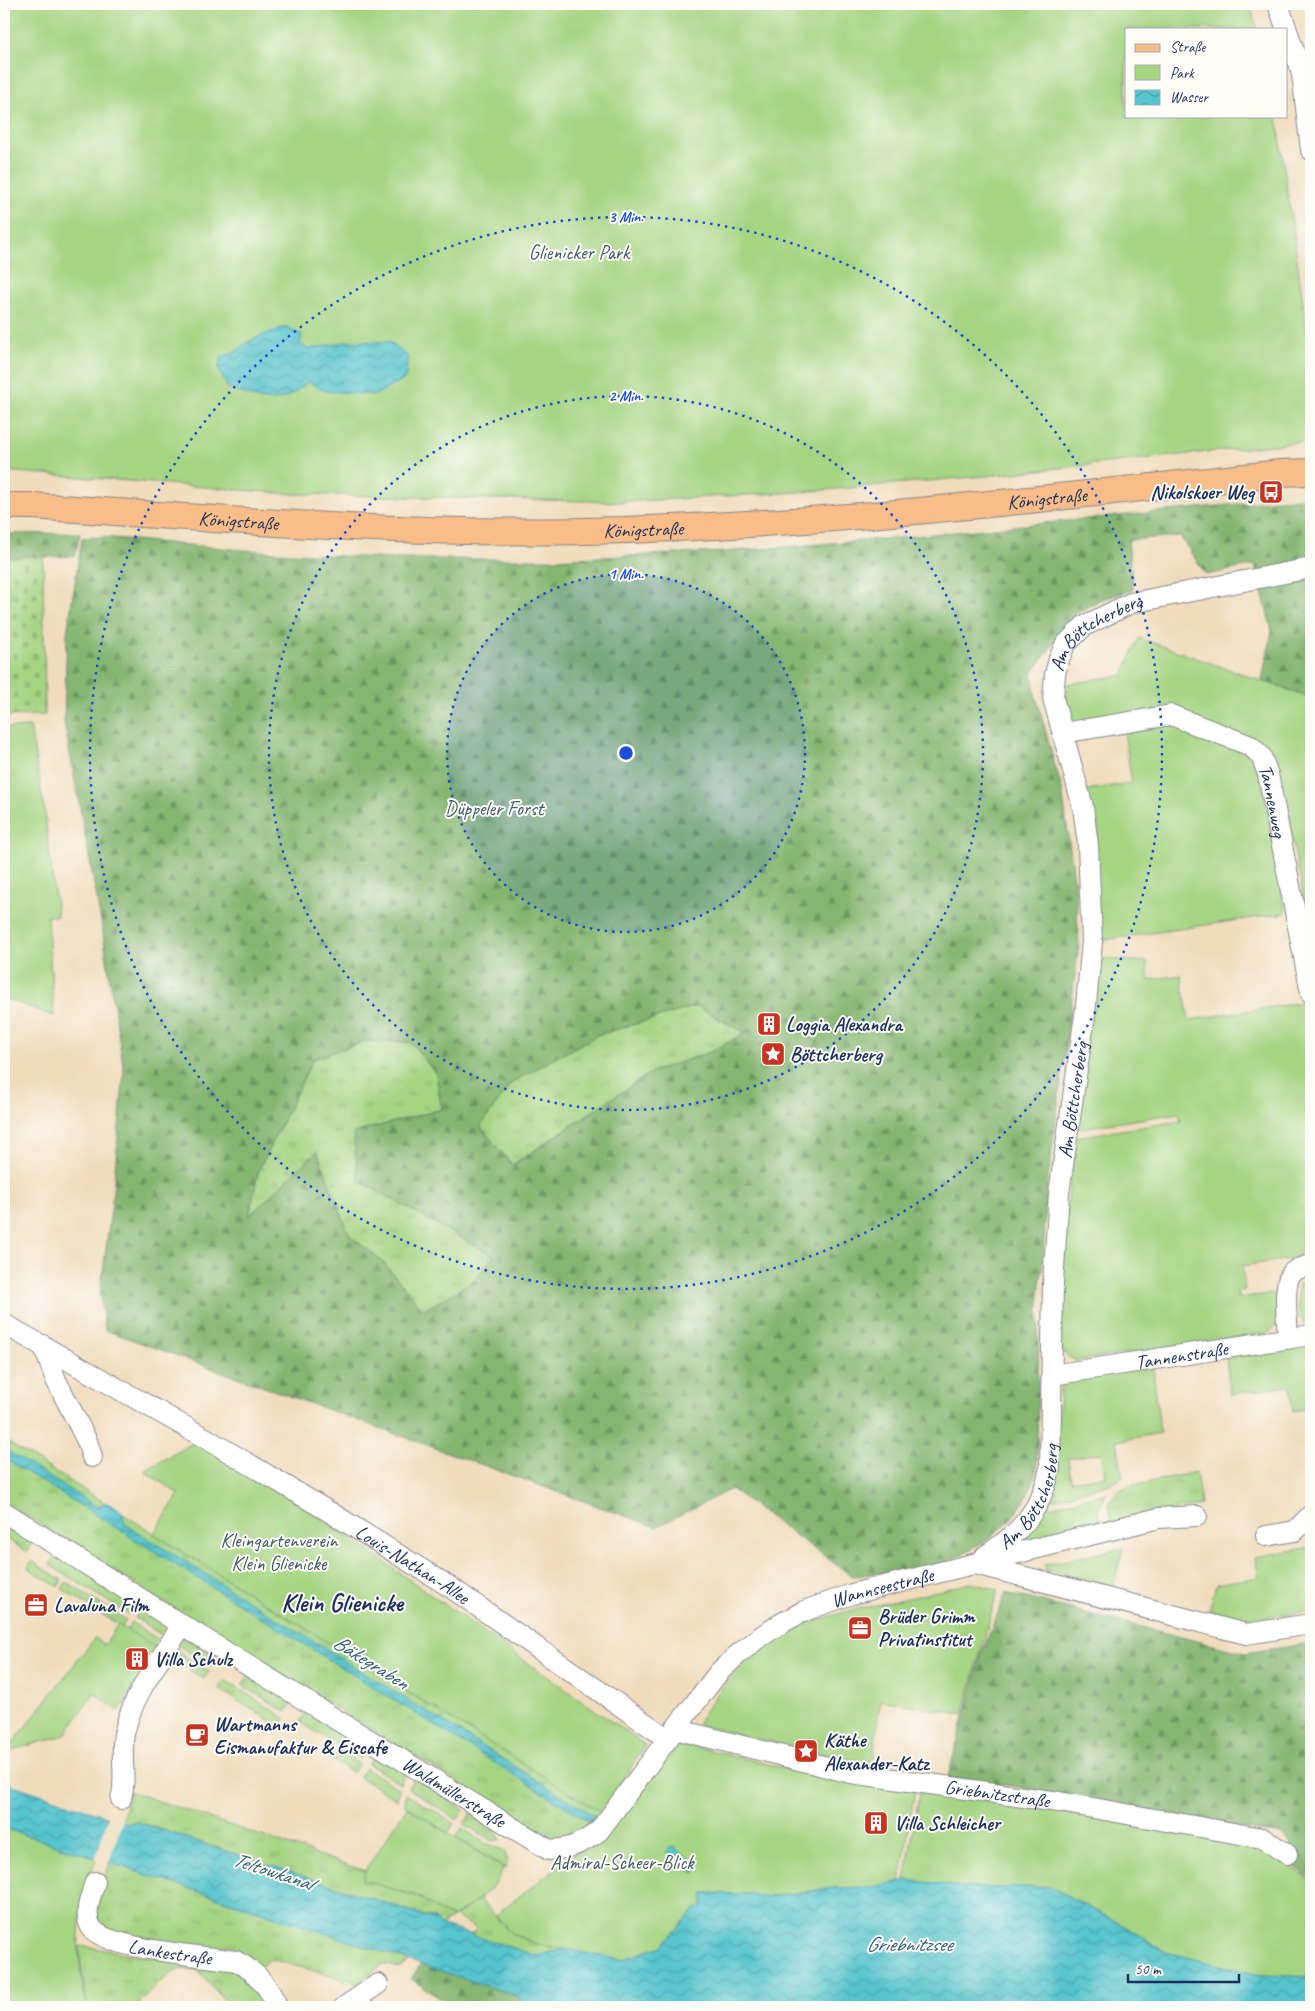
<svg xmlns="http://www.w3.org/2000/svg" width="1315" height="2011" font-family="Caveat,sans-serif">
<defs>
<pattern id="grass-tufts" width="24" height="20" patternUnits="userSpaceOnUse" patternTransform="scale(1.25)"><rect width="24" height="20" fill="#a5d482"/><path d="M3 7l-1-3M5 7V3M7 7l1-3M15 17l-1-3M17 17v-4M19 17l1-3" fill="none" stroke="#8db673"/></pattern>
<pattern id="forest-firs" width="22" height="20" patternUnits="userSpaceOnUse" patternTransform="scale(1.25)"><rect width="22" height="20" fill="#84b670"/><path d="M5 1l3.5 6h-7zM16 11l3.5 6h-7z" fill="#6b945f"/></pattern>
<pattern id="cemetery-stones" width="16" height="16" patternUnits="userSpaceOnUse" patternTransform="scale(1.25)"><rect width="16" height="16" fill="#a5d482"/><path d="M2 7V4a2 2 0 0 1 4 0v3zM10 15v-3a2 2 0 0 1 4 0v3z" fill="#8db673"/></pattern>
<pattern id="water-waves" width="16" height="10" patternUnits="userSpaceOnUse" patternTransform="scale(1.25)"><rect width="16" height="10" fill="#57c5cd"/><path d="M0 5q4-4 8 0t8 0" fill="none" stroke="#47a0aa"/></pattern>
</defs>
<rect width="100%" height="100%" fill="#fdfcf7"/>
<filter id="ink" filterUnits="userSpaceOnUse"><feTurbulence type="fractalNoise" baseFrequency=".02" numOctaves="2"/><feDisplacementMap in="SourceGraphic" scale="10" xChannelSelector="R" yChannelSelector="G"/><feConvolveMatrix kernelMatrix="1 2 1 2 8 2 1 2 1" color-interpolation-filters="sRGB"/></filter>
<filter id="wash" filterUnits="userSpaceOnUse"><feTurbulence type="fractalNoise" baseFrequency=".0096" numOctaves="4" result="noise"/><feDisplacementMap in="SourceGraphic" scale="20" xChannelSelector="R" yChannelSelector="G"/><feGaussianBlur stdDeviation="1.12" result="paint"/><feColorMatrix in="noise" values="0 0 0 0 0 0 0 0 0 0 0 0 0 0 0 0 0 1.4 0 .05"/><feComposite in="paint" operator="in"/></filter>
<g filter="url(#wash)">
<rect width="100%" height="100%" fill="#f0dcbb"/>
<!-- grass -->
<g fill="url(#grass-tufts)" stroke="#608270">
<path d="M697,1006l27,16 23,10 -37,20 -58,20 -140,93 -32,-39 32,-44 85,-47z"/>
<path d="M365,1041l46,1 25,32 6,35 -88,24 5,48 135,74 -19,25 -51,31 -43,-51 -31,-24 -33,-84 -69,65 11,-48 54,-110z"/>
<path d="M4,1440l563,350 40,26 -33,24 -24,2 -97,-63 -206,-125 -243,-152z"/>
<path d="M1196,1472l5,33 -89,18 -3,-21 8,-10 9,-5z"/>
<path d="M1107,1493l-8,14v16l-94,27 42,-43z"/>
<path d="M4,1520l31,20 -8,12 -23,-15z"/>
<path d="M57,1554l79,48 -8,12 -78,-49z"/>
<path d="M32,1561l30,19 -4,7 -30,-19z"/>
<path d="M66,1582l60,38 -4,7 -60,-38z"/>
<path d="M140,1609l31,15 -5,14 -31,-20z"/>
<path d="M131,1622l32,21 -4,7 -32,-20z"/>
<path d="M183,1637l34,19 -5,10 -35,-21z"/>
<path d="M176,1650l33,21 -5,8 -36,-23z"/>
<path d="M250,1673l43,27 -7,12 -44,-27z"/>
<path d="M225,1680l60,38 -5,9 -61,-38z"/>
<path d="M308,1709l58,36 -7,13 -59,-36z"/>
<path d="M331,1747l28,17 -6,9 -27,-17z"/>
<path d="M375,1753l31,17 -6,14 -32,-20z"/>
<path d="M365,1768l34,21 -2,11 -38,-23z"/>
<path d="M414,1777l50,33 -7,10 -49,-32z"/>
<path d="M129,1791l236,80 -2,9 56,17 25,17 9,3 -12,8 -7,-6 -296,-97 -11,1 -5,-2z"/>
<path d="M406,1794l48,29 -6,10 -43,-28z"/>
<path d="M471,1813l19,9 11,18 -9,1 -28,-17z"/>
<path d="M462,1828l23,15 20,8 2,10 -1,8 -50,-31z"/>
<path d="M110,1862l300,98 -10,8 -17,-4 -27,20 -7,-5 -6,3 -5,-5 -68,-18 -11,9 -133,-29 -28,-17 -2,-17z"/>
<path d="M480,1899l32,35 25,10 29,5 -28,7 -68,-21 7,-6 -22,-13z"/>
<path d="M80,1946l161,25 29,36h-39l-34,-37 -16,-1 -11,5 -30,27v6h-53l-7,-48z"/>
</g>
<!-- forest -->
<g fill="url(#forest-firs)" stroke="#507267" fill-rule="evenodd">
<path d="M1311,497v200l-49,-17 10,-49 -17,-66 -49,10 -26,-39 -52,4 5,50 -34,10 -24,15 -43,58 3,21 27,95 14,105 3,51 -33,249 -3,67 -4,33 -2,172c-7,40 -35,67 -70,85 -6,4 -13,8 -20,11 -31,9 -64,11 -95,14l-121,-87 -75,38 -551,-197 -5,-35 12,-93 12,-130 -23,-151 -37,-200 3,-88 15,-95 21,-1 140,13 149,9h158l173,-7 159,-13zM697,1006l49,27 -36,19 -58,20 -139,93 -33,-38 32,-45 85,-47zM365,1041l46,1 25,32 6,35 -89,24 6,48 135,75 -19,24 -51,30 -43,-50 -31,-24 -33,-85 -68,65 10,-47 54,-110z"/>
<path d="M80,533l-5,23 -71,2v-24z"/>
<path d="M1006,1593l239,60 66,-10v236l-19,-15c1,-12 1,-21 -10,-29l-276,-50 -59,-5 35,-128z"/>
<path d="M421,1964l96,32 11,11h-75l-42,-28z"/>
</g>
<!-- cemetery -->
<path fill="url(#cemetery-stones)" stroke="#608270" d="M43,556l2,159 -41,1v-158z"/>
<!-- green -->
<g fill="#a5d482" stroke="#608270" fill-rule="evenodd">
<path d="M4,4h1246l7,25h-131v87h151l34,244v81l-326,35 -184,16 -181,10 -327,-8 -289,-23z"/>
<path d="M1139,638l172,60v241l-21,-112v-10l-14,-49 -100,-59 -106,15 -8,-39 61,-10z"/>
<path d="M1173,724l72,28 14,12 27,149 -188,28 -12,-151 46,-7 -8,-51z"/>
<path d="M30,727l14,80 13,109h-10l7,100 -50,-18v-270z"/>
<path d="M1096,958l51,4 2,18 32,-5 8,45 115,-18 7,36v218l-69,10 3,24 -7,1 1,7 39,-5 -1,32 -9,8 -192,28 -9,-5 -7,-8c1,-71 6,-141 15,-211l106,-16 -2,-8 -103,16z"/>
<path d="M1311,1281v45c-15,-1 -14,-30 -12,-42z"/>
<path d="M1311,1344v64l-18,3 -3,-25 -60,8 -4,-37z"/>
<path d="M1153,1367l7,66 -43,8 6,36 -8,5 -65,18 11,-117zM1101,1453l4,23 -34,5 -3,-23z"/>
<path d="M195,1442l115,68 335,235 -43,68 -448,-279 25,-40 -35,-23z"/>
<path d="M1311,1547v64l-64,9 -38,-9 7,-27 43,-7 -4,-20z"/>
<path d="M1123,1548l-10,39 -67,-17 -2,-5z"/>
<path d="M971,1583l27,7 -35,124 -83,-14 -7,62 -29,-3 -146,-34v-3c19,-30 42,-59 72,-79 38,-25 83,-33 126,-42 25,-6 50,-12 75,-18z"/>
<path d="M118,1624l41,26 -40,61 -25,-18 -29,42 -59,17 89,-114 10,7z"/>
<path d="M680,1743l150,36 85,10 -15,93 -27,5 -40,1 -68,9 -16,-3 -45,-1 -2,14 -6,1 -34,38 -41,14 -84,-16 -25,-10 -16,-18 5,-3 -1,-2 80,-61 45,-38 2,1 1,-4z"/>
<path d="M920,1789l341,55 50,37v96l-51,-2 -94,-23 -40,-25 -75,-40 -79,1 -67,-8z"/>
<path d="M407,1807l96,61c-8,25 -31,35 -50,49l-9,-3 -25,-17 -56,-17 2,-9z"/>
<path d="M4,1828l92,30c-8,25 -15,49 -17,76 -2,24 4,49 8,73h-83z"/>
</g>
<!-- water -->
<g fill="url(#water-waves)" stroke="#397a96">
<path d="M286,326l16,9 -2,9 8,5 42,-8 40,1 18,15 -3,22 -30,16 -49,-4 -18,-9c-30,27 -46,20 -81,5l-9,-19 4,-11 15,-6 9,-8 12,-6z"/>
<path d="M4,1449l93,58 9,-5 16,10 3,12 471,293 -6,5 -586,-364z"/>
<path d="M4,1782l123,41 10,-1 297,97 7,6 97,31 28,-7 55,11 41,-14 34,-38 6,-2 2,-13 45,1 16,3 68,-9 40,-1 34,-7 65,8 79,-1 75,40 40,25 94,23 51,2v30h-783l-11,-11 -513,-168z"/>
<path d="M672,1846l27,20 -5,7 -27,-20z"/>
</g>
<!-- pier -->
<path fill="#f0dcbb" d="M109,1814l14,5 -15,45 -13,-4z"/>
</g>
<g filter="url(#ink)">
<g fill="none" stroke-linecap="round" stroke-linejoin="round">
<defs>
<g id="minor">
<path d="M1278,4l24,70 9,76"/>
<path id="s1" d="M1063,733l108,-18 80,31 10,10 7,18 43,219"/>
<path id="s2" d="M4,1324l203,115 131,78 112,70 218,152"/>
<path d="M1288,1339c0,-17 -7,-56 5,-67 5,-4 12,-5 18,-7"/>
<path d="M43,1345l13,35 31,61 5,16"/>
<path id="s3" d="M1052,1375l259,-40"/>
<path id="s4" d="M4,1512l178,113 367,225c20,-1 33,-6 50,-19l76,-102 44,-57 16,-15 22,-18 23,-15 24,-13 48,-17 307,-76 38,-2"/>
<path d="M1266,1536l29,-5 16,-16"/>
<path id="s5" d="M985,1556c35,-23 56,-45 65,-88l3,-185 6,-90 26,-178 7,-73 -4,-97 -5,-38 -30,-109 2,-24 4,-15 6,-14 19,-19 47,-23 180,-35"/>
<path d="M975,1564l271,70 65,-10"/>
<path id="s6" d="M675,1729l176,44 208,29 203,36 25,16"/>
<path d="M121,1799c6,-21 -1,-43 3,-65 8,-40 37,-75 58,-109"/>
<path id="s7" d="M95,1882c-4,14 -12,31 -4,45 14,23 117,29 145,34 21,11 32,25 42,46"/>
<path d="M344,2007l34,-23"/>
</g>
<g id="major">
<path id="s8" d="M4,506h29c184,13 368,29 552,25 233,-5 464,-33 695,-58l31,-1"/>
</g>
</defs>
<!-- minor casing -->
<use href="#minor" stroke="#86868c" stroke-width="22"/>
<!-- major casing -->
<use href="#major" stroke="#86868c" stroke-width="28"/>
<!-- minor -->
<use href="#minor" stroke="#fff" stroke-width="20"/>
<!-- major -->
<use href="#major" stroke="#f8bd88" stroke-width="26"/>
</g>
</g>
<!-- distance rings -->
<circle cx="626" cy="753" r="179" fill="#1d4ed8" fill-opacity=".12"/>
<g fill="none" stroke="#1d4ed8" stroke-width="2.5" stroke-dasharray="2.5 5">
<circle cx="626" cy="753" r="179"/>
<circle cx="626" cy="753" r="357"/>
<circle cx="626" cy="753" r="536"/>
</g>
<!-- icons -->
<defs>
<symbol id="bus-square" viewBox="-11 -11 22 22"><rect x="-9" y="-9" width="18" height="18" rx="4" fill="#c8321e" stroke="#fdfcf7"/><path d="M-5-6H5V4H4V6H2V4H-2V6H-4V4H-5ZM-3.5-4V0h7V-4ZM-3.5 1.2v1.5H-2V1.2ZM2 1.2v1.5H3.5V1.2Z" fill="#fff"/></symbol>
<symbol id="building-square" viewBox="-11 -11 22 22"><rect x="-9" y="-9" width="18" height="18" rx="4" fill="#c8321e" stroke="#fdfcf7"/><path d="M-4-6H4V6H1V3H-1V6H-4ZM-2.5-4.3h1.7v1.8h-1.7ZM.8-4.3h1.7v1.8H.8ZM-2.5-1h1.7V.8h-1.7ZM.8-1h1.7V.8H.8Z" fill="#fff"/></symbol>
<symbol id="sight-square" viewBox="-11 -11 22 22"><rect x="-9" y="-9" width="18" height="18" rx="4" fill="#c8321e" stroke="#fdfcf7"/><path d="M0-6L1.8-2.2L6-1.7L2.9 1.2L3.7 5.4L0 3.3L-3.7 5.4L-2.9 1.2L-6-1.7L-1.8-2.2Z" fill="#fff"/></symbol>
<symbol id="office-square" viewBox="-11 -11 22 22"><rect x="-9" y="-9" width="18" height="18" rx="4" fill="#c8321e" stroke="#fdfcf7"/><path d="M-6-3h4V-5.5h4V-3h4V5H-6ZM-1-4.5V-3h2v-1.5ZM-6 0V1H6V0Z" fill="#fff"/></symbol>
<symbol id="cafe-square" viewBox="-11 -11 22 22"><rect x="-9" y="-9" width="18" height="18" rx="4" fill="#c8321e" stroke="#fdfcf7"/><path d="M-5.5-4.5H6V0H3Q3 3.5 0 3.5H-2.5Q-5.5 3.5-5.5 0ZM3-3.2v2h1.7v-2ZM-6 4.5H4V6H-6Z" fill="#fff"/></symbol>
</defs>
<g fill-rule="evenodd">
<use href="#bus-square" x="1257" y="478" width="28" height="28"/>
<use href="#building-square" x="755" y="1010" width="28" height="28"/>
<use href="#sight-square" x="759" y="1040" width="28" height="28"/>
<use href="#office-square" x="22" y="1591" width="28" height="28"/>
<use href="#office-square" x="846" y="1614" width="28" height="28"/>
<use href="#building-square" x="123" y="1645" width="28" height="28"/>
<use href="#cafe-square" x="183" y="1721" width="28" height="28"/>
<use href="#sight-square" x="792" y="1737" width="28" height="28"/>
<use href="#building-square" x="862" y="1809" width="28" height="28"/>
</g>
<g text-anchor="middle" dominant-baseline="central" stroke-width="4" stroke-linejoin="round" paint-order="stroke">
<!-- park labels -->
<g font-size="20" fill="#3e5867" stroke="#fdfcf7">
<text x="579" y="252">Glienicker Park</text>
<text x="494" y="808">Düppeler Forst</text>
<text x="279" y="1540">Kleingartenverein<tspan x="279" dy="23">Klein Glienicke</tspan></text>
<text x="622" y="1862">Admiral-Scheer-Blick</text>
</g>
<!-- poi labels -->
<g font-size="20" font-weight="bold" fill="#1b2f5e" stroke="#fdfcf7" text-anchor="start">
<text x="1254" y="492" text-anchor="end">Nikolskoer Weg</text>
<text x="786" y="1024">Loggia Alexandra</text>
<text x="790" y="1054">Böttcherberg</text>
<text x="54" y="1605">Lavaluna Film</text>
<text x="878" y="1616">Brüder Grimm<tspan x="878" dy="23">Privatinstitut</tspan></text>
<text x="154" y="1659">Villa Schulz</text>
<text x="214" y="1724">Wartmanns<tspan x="214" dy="23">Eismanufaktur &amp; Eiscafe</tspan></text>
<text x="824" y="1740">Käthe<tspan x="824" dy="23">Alexander-Katz</tspan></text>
<text x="894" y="1823">Villa Schleicher</text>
</g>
<!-- street labels -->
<g font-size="20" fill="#1b2f5e" stroke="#fdfcf7">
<text stroke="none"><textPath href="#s8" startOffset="1045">Königstraße</textPath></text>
<text stroke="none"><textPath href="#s8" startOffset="235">Königstraße</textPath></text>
<text stroke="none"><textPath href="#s8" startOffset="640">Königstraße</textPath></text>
<text stroke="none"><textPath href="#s5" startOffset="976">Am Böttcherberg</textPath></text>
<text stroke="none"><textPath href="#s1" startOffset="256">Tannenweg</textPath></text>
<text stroke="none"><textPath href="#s5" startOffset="482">Am Böttcherberg</textPath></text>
<text stroke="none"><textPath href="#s3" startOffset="131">Tannenstraße</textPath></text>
<text stroke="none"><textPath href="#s5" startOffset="78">Am Böttcherberg</textPath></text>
<text stroke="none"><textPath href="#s2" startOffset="474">Louis-Nathan-Allee</textPath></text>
<text stroke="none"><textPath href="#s4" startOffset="1082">Wannseestraße</textPath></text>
<text stroke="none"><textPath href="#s4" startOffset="530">Waldmüllerstraße</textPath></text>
<text stroke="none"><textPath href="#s6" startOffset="329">Griebnitzstraße</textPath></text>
<text stroke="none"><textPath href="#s7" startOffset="131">Lankestraße</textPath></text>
</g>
<!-- water labels -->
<g font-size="21" font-style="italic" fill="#2d5c7f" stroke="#fdfcf7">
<text transform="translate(371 1662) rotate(32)">Bäkegraben</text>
<text transform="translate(273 1871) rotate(18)">Teltowkanal</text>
<text x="909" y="1944">Griebnitzsee</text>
</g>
<!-- district labels -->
<g font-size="25" font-weight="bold" fill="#1b2f5e" stroke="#fdfcf7">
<text x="342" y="1603">Klein Glienicke</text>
</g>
</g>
<circle cx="626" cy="753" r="8" fill="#1d4ed8" stroke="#fdfcf7" stroke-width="2.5"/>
<g font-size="15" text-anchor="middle" font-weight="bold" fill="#1d4ed8" stroke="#fdfcf7" stroke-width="4" stroke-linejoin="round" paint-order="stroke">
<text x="626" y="222">3 Min.</text>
<text x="626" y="401">2 Min.</text>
<text x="626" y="579">1 Min.</text>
</g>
<!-- margin -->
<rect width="1315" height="2011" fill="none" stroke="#fdfcf7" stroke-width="20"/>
<!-- legend -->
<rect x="1125" y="28" width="162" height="90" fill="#fdfcf7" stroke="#a3aaba"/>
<rect x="1135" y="44" width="25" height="8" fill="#f8bd88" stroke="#a3aaba"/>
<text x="1170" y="52" font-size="15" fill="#1b2f5e">Straße</text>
<rect x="1135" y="65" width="25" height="15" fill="#a5d482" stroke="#a3aaba"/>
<text x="1170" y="78" font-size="15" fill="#1b2f5e">Park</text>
<rect x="1135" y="90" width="25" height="15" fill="url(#water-waves)" stroke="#a3aaba"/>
<text x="1170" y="102" font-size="15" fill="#1b2f5e">Wasser</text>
<!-- scale -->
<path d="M1128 1974v8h111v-8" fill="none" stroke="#1b2f5e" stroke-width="2.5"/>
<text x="1135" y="1974" font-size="15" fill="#1b2f5e" stroke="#fdfcf7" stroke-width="4" paint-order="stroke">50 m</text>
</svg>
